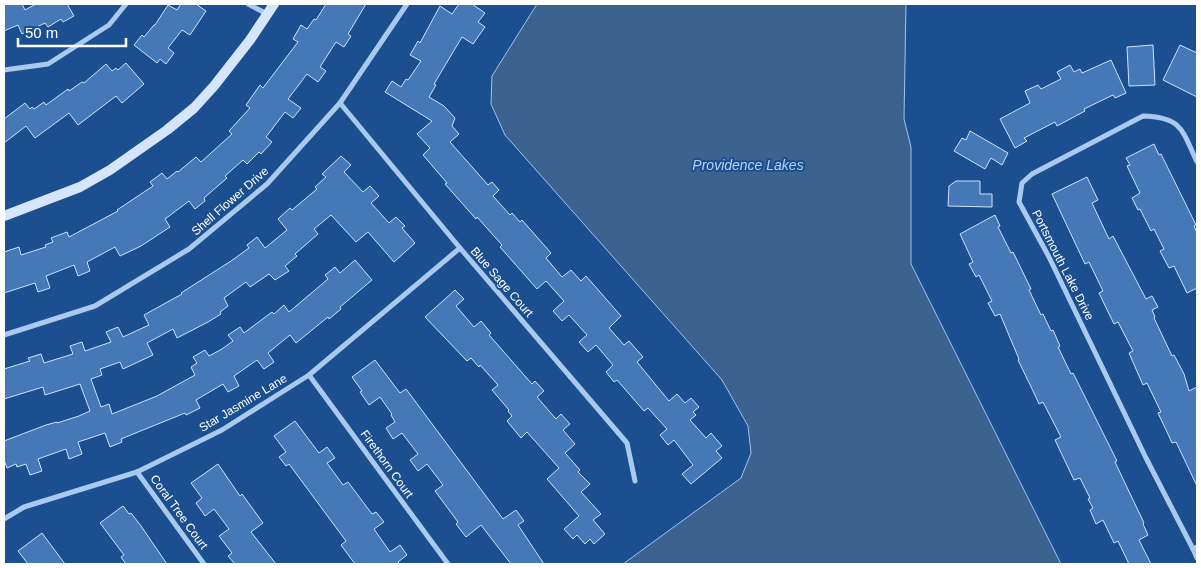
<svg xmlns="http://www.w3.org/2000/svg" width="1201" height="568" font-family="Helvetica,sans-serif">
<rect width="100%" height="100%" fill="#1b4f8f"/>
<!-- water -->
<path fill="#3c6290" stroke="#9cc4f0" d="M537,4h369l-2,115 7,28v117l150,300h-438l118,-86 10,-25 -3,-27 -26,-46 -217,-245 -14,-31 1,-28z"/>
<!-- building -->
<g fill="#4478b7" stroke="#cfe3fa">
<path d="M4,4h18l3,6 11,-6h31l7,12 -11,6 -2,-3 -13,8 -3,-4 -23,11 -4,-9 -14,6z"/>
<path d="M181,4h15l10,7 -16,24 -8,-5 -14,18 6,5 -8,11 -6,-5 -3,4 -23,-18 8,-10 2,2 10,-12h1l13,-20 9,5z"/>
<path d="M326,4h40l-18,30 3,2 -7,11 -8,-5 -16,25 6,4 -8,11 -11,-8 -19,25 13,9 -8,10 -8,-6 -19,25 6,5 -11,12 -2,-2 -12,12 -4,-4 -18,16 2,2 -23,20 1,3 -10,8 -6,-8 -24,18 5,8 -29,19 -21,10 -5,-9 -28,15 3,9 -12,5 -4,-11 -28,11 4,12 -12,4 -3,-9 -31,10v-41l15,-5 2,8 25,-8 -1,-2 8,-3 -2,-4 16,-6 2,5 49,-26 -1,-1 36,-24 -3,-4 12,-9 5,6 10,-8 1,1 18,-15 5,5 31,-28 -3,-3 21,-23 -4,-3 14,-20 3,3 35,-46 -5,-3 8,-14 6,4 7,-10 2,1z"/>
<path d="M459,4h13l13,9 -7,9 7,5 -12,17 -11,-7 -28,47 2,1 -7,12 15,9 11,12 -3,8 7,8 -9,8 38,43 4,-3 7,8 -6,6 17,19 2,-2 8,9 2,-2 29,33 -5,5 16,19 9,-7 10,11 5,-5 35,40 -12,12 15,17 5,-4 14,16 -6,5 32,39 8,-7 8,9 6,-5 8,9 -6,5 3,3 -6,5 16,18 5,-5 11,13 -6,5 6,7 -31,26 -9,-10 11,-9 -19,-25 -6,5 -8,-10 7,-6 -19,-21 -4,3 -27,-31 -3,2 -8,-10 7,-7 -17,-20 -8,7 -9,-10 8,-7 -18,-20 -7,6 -9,-10 11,-10 -18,-20 -9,8 -37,-42 2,-2 -25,-28 -1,2 -31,-35 2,-1 -24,-28 7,-7 -13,-14 15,-13 -47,-29 7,-11 9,6 5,-8 2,1 13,-19 -11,-6 8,-14 2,2 20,-37 12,8z"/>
<path d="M1153,45l2,40 -26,1 -2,-39z"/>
<path d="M1180,45l17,8v44l-34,-17z"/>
<path d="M1111,60l15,33 -11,5 -2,-3 -29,14 1,2 -28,15 -2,-4 -31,16 3,3 -12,7 -15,-29 30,-16 -5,-12 13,-6 3,4 20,-10 -4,-7 13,-7 4,7 6,-3 2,4z"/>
<path d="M126,63l18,21 -22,19 -6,-7 -38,29 -9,-12 -34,25 -9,-12 -22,17v-24l21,-16 5,6 2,-2 2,2 10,-7 2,3 22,-16 1,2 13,-9 2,1 22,-19 6,7 4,-3 2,2z"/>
<path d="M970,131l38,22 -6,12 -11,-7 -6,11 -31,-18 8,-13 4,2z"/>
<path d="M1154,144l5,11 2,-1 35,71 -2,1 3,7v55l-10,5 -13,-27 -5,2 -9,-17 4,-2 -10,-20 -3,2 -11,-22 -2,1 -6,-12 8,-5 -13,-27 3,-1 -4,-7z"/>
<path d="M341,156l10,9 -7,7 19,20 7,-6 9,10 -8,7 18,20 7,-6 9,9 -3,2 13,15 -21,19 -26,-30 -12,10 -25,-27 -17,14 4,5 -23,20 2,2 -12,10 4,5 -14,9 -6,-6 -19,13 -4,-5 -22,16 4,8 -8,6 1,2 -13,8 -31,16 -4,-9 -26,14 6,12 -30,14 -3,-7 -20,7 2,6 -11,4 10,28 8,-3 3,10 45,-18 38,-21 -4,-8 6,-4 -4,-6 12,-7 4,6 13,-7 11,-8 -5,-6 12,-8 4,6 28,-21 2,2 10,-9 5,7 39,-33 -3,-4 10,-8 5,6 15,-13 17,20 -32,27 1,2 -12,10 -1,-2 -32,26 -6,-8 -22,18 6,9 -10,7 -7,-9 -23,16 5,10 -11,6 -5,-8 -27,16 4,8 -14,7 -1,-2 -42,17 -22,9 1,3 -12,5 -5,-14 -27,9 4,12 -13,5 -3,-10 -28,10 4,12 -12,4 -4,-11 -9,3 -1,-3 -9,4 -3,-8v-19l42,-16 11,-3v1l22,-7 11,-5 -10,-27 -35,11 -2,-8 -39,12v-30l26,-8 -2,-3 13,-4 3,9 29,-9 -3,-8 12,-4 3,9 26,-9 -5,-10 12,-5 5,10 26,-12 -5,-10 38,-21 -1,-1 50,-32 18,-13 -2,-3 10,-8 8,11 22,-18 -9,-11 12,-11 2,2 25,-21 -2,-2 11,-10 -4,-3z"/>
<path d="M1087,177l11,23 -6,3 17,36 4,-3 33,63 6,-3 6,11 -6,3 3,7 -1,1 18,38 2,-1 10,19 5,17 8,-4v99l-21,-44 -4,1 -5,-11 -9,-19 3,-1 -14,-29 -4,2 -14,-32 4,-2 -15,-29 -4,2 -15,-31 4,-2 -14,-29 -4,2 -33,-70z"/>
<path d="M956,181h24v13h12v13l-44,-1 1,-20z"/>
<path d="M995,215l5,11 -2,1 13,26 2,-1 18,37 -2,1 12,25 2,-1 8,17 2,-1 7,16 -2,1 13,27 2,-1 44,88 -2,1 29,61 -1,1 5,11 -9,5 12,24h-22l-11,-23 -4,2 -11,-23 -7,4 -6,-14 3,-2 -5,-9 2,-1 -10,-20 -6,2 -19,-40 6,-3 -18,-35 -4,2 -4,-9 -17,-35 1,-1 -19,-45 -5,2 -7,-13 4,-2 -13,-26 -3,2 -7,-13 4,-2 -13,-28z"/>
<path d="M455,290l9,9 -8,7 18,21 7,-6 10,12 -2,2 43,49 3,-3 9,10 -7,6 19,22 5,-5 9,10 -7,6 12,14 -10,9 15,17 -2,2 12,12 -9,8 20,22 -8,6 12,14 -11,10 -4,-5 -5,5 -8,-9 -4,4 -9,-10 15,-13 -32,-37 12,-11 -32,-36 -6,6 -14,-17 5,-5 -4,-5 1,-1 -17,-20 6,-5 -18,-20 -1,2 -8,-9 -4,3 -42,-44z"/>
<path d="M375,360l25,33 6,-4 97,130 13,-9 8,11 -6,4 26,39h-33l-30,-39 -15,12 -10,-13 2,-2 -23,-31 8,-6 -16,-21 -9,7 -8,-11 8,-6 -16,-21 -9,6 -7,-11 9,-6 -4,-7 1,-1 -12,-17 -11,8 -9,-13 2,-1 -10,-14z"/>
<path d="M295,421l24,32 8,-6 8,11 -8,5 16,22 5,-3 24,32 4,-2 8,10 -10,7 16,23 10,-7 7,10 -9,7 2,2h-45l-14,-19 5,-4 -57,-77 -3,2 -7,-9 7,-5 -12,-16z"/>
<path d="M218,464l22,32 2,-2 21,29 -12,9 25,32h-41l-7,-8 4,-3 -13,-17 10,-7 -15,-20 -9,7 -9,-13 6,-5 -11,-15z"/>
<path d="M123,506l6,8 2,-1 10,13 26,38h-41l-5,-7 3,-2 -24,-32z"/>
<path d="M42,533l23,31h-37l-10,-13z"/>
</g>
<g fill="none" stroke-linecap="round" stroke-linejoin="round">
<!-- street -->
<g stroke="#a9c9ee" stroke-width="5">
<path d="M248,4l19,10"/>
<path d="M4,70l44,-6 61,-39 17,-21"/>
<path d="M340,103l120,145 167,195 8,38"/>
<path d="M1197,162c-15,-32 -15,-45 -54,-46l-111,58 -10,9 -3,19 30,55 97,201 47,91 4,-2"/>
<path d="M4,335l91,-29 94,-57 78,-65 73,-81 67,-99"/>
<path d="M309,375l139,189"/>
<path d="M137,472l67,92"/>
<path d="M4,519l20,-12 113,-35 85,-42 87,-55 151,-127"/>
<path d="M1193,549l4,9"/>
</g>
<!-- secondary -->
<path stroke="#d6e6fa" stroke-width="10" d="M4,216l76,-29 30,-17 57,-40 27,-22 20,-22 36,-46 24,-36"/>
</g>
<g text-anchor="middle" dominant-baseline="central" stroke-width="4" stroke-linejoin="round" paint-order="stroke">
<!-- street labels -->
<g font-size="12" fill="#fff" stroke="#1b4f8f">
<text transform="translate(230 201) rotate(-41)">Shell Flower Drive</text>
<text transform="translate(1063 265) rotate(63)">Portsmouth Lake Drive</text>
<text transform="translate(502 282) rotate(49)">Blue Sage Court</text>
<text transform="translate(243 403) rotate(-31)">Star Jasmine Lane</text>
<text transform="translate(387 464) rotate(54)">Firethorn Court</text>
<text transform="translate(179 512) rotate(54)">Coral Tree Court</text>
</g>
<!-- water labels -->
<g font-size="14" font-style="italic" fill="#b5d3f5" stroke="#1b4f8f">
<text x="748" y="165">Providence Lakes</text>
</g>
</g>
<!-- border -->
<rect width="1201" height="568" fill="none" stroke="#ffffff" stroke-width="10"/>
<!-- scale -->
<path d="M18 38v8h108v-8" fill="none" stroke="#ffffff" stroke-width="2.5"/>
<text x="25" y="38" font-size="15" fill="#ffffff" stroke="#1b4f8f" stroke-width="4" paint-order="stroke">50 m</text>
</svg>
